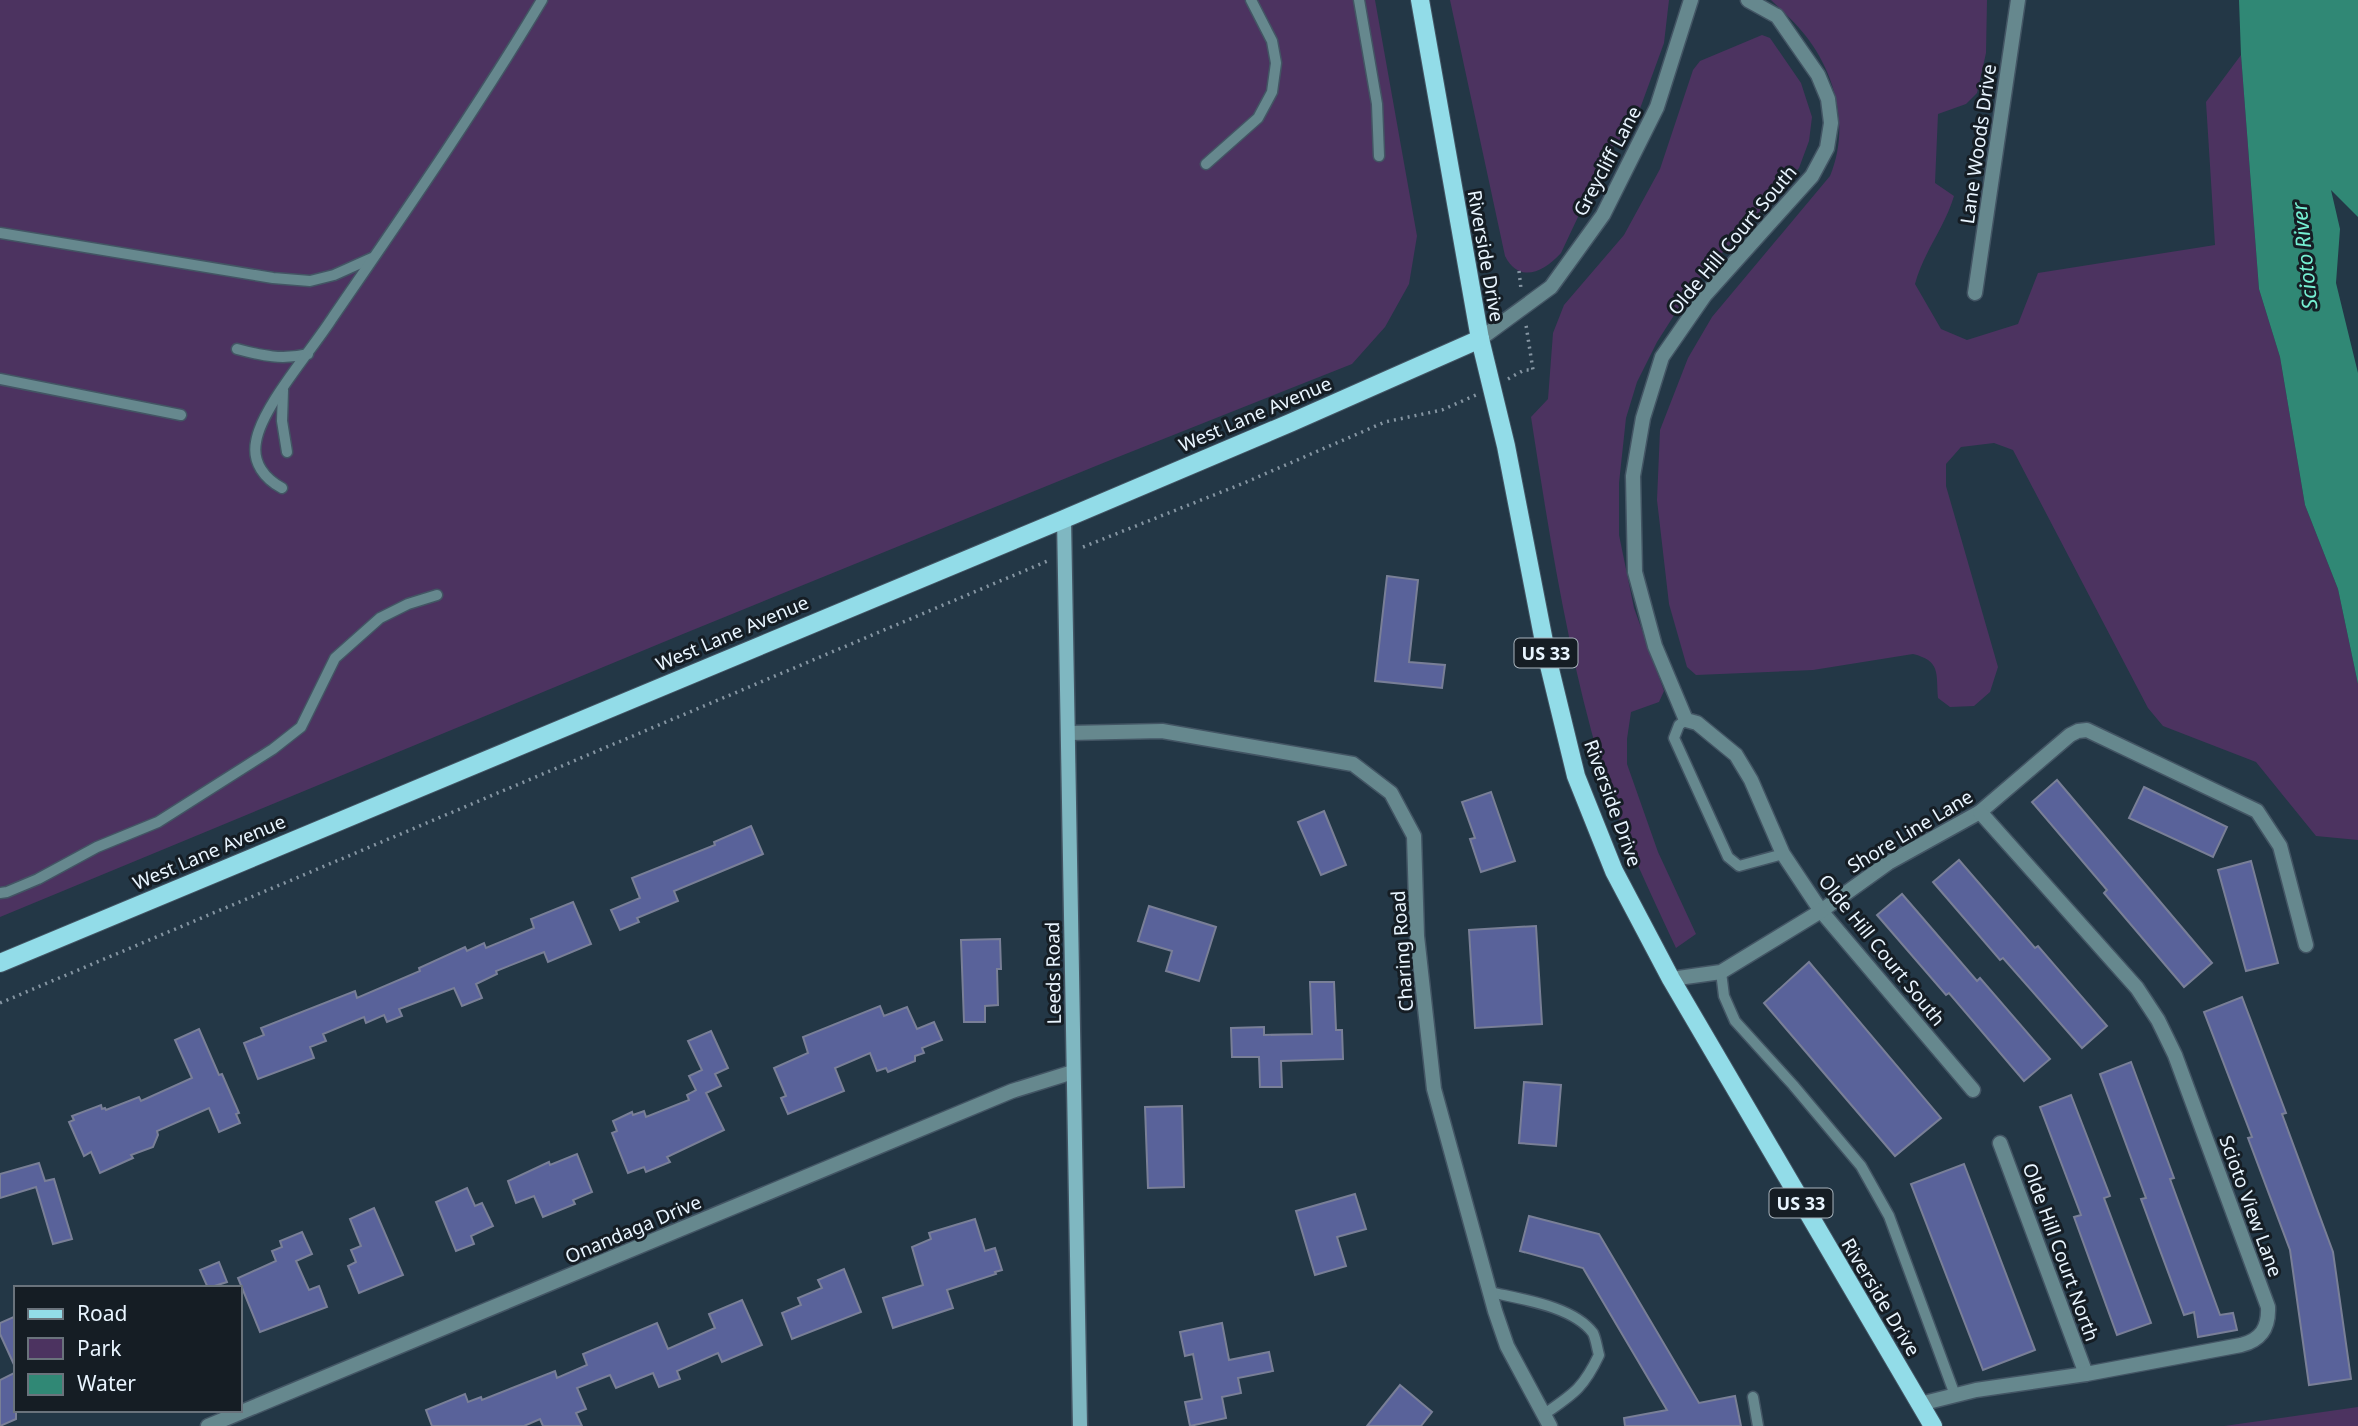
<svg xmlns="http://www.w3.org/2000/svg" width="2358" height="1426" font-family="'Noto Sans',sans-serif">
<rect width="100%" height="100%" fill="#233746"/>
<!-- green -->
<g fill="#4c3360">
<path d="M0,0h1375l42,236 -8,48 -24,43 -33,37 -239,95 -430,175 -683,283z"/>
<path d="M1450,0h219l-5,43 -30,82 -24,24 -49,104c-17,19 -42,31 -56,3z"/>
<path d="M1771,0h216l-1,53 -9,40 -11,11 -28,10 -3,69 19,13c-9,31 -31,57 -39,88l26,45 26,11 51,-16 20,-51 177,-28 -9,-143 35,-47 18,234 21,68 25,148 33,84 20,95v156l-42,-4 -60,-74 -93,-36 -15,-18 -135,-258 -19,-7 -33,4 -15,17v22l52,181 -8,25 -16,14 -24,1 -12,-9c-2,-25 3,-37 -25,-44l-100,16 -117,5 -9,-8 -18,-63 -12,-104 3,-70 28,-72 24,-41 118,-141c20,-48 6,-102 -25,-141 -10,-13 -23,-24 -34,-35z"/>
<path d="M1762,35l8,3 31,45 11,34 -3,24 -10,27 -105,116 -37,58 -20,40 -11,36 -7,65v52l15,73 30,83 -5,11 -28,10 -4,27v25l31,88 38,82 -20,14c-25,-54 -52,-109 -70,-166 -37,-120 -56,-242 -75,-365l17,-18 5,-66 11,-28 60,-70 36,-66 33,-99 7,-9z"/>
<path d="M2358,1407v19h-134z"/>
</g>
<!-- water -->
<path fill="#308875" d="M2239,0h119v217l-27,-27 9,39 -4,54 22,90v311l-20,-95 -33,-84 -25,-148 -21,-68 -18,-234z"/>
<!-- building -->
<g fill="#59629a" stroke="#797f97" stroke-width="2">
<path d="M1387,576l31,4 -9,82 36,3 -3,23 -67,-7z"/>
<path d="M2057,780l155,183 -28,24 -80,-94 3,-3 -75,-88z"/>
<path d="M2144,787l83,40 -14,30 -84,-39z"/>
<path d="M1491,792l24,69 -34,11 -11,-33 5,-1 -13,-36z"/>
<path d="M1324,811l22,54 -25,10 -23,-53z"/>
<path d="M751,826l12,28 -89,37 4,10 -41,17 2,4 -19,8 -9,-20 29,-12 -8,-20 83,-33 -1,-3z"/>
<path d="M1959,860l76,88 3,-2 69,80 -25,22 -79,-90 -3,2 -67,-78z"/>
<path d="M2251,861l27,102 -32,8 -28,-101z"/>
<path d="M1902,894l75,87 3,-3 70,81 -26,22 -75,-88 -3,2 -69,-80z"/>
<path d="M573,902l18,42 -43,18 -4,-10 -48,19 1,3 -21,10 6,14 -20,8 -8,-18 -55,21 3,7 -15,6 -3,-7 -18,8 -2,-6 -41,17 3,7 -16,6 4,11 -56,21 -14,-36 20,-8 -3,-7 94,-37 2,7 63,-27 -1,-3 46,-21 2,4 17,-8 2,5 48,-20 -3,-9z"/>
<path d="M1149,906l67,21 -17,54 -33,-10 6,-20 -34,-10z"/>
<path d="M1536,926l6,98 -67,4 -6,-98z"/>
<path d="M1000,939l1,30h-4l1,36 -13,1v16h-21l-3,-82z"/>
<path d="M1809,962l132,156 -46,38 -131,-153z"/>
<path d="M1310,982h24l2,48h6l1,29 -62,2 1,26h-22l-1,-30h-27l-1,-29 33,-1v8l48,-1z"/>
<path d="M2242,997l44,116 -4,1 51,138 18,127 -42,6 -19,-135 -42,-112 4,-1 -48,-125z"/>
<path d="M880,1006l4,10 23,-9 10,22 17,-7 8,18 -20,8 2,5 -9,3v5l-27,11 -2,-4 -9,3 -7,-18 -35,15 9,23 -56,23 -7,-16 5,-2 -12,-28 34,-15 -5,-16z"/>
<path d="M199,1029l20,46 3,-1 17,39 -3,1 4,9 -21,9 -10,-24 -52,23 1,4 -5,12 -22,8 2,3 -33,15 -9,-21 -7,4 -15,-34 5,-2 -2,-4 29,-11 1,4 3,-1 1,2 33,-13 2,4 51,-23 -17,-38z"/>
<path d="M711,1031l17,37 -13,6 6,12 -15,7 18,37 -57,27 3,5 -24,10 -2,-5 -16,6 -16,-40 5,-2 -4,-10 19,-9 1,3 11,-4 2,6 43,-17 -2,-5 9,-5 -7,-14 13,-6 -14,-29z"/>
<path d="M2131,1062l43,116 -4,1 50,136 13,-2 4,17 -39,7 -4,-25 -10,3 -43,-116 5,-1 -46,-124z"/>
<path d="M1524,1082l37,3 -5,61 -37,-3z"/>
<path d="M2071,1095l39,101 -6,2 47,125 -34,12 -43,-118 7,-2 -41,-108z"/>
<path d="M1182,1106l2,81 -36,1 -3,-81z"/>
<path d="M577,1154l15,38 -19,8 2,4 -32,13 -9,-21 -18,7 -8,-22 41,-19 1,3z"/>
<path d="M39,1163l6,18 9,-2 18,60 -19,5 -17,-57 -36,11v-24z"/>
<path d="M1964,1164l71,186 -52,20 -72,-186z"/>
<path d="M467,1188l8,18 7,-3 11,23 -22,10 3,8 -18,7 -20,-49z"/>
<path d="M1355,1194l11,35 -29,8 9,29 -31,9 -19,-64z"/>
<path d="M374,1208l29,67 -44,18 -11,-27 8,-4 -5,-12 10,-4 -11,-27z"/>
<path d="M1529,1216l70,18 100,169 36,-7 6,30h-116l-1,-8 43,-8 -84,-142 -63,-17z"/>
<path d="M975,1219l10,32 10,-3 7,22 -7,2 1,2 -49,16 6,18 -60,20 -10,-30 40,-13 -11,-38 19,-8 -2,-6z"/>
<path d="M302,1232l10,22 -16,7 13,29 10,-4 8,21 -67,25 -22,-54 38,-17 -4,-10 10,-4 -2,-6z"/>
<path d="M219,1262l8,20 -19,6 -8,-18z"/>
<path d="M844,1269l17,43 -69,27 -10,-26 19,-8 -3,-7 24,-10 -4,-8z"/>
<path d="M742,1300l20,45 -40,17 -4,-9 -41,18 3,8 -21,8 -6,-14 -37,15 -6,-13 -33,13 9,21 -10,4 6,13h-39l-3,-7 -16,7h-92l-6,-16 39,-16 3,8 13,-5 1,3 73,-29 2,7 30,-13 -4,-11 74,-31 11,26 47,-21 -6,-14z"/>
<path d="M16,1316v53l-16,-35v-11z"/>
<path d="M1222,1323l7,37 40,-8 4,19 -35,7 3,15 -19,4 4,21 -36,8 -5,-24 17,-3 -9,-45 -8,2 -5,-24z"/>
<path d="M16,1372v47l-16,7v-46z"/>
<path d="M1400,1385l32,27 -11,14h-54z"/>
</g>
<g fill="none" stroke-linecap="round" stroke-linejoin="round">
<defs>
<g id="lane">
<path d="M1359,0l18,104 2,52"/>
<path d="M1206,164l52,-46 14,-26 4,-29 -4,-22 -21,-41"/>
<path d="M0,233l273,45 37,3 24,-6 38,-17"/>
<path d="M237,349c26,7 45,11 71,5"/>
<path d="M0,379l181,36"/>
<path d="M283,390l-1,31 5,31"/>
<path d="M282,488c-17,-9 -30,-25 -26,-46 5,-34 55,-91 75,-122 72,-105 145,-210 211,-320"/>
<path d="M1686,720l-7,5 -5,13 54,119 11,9 44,-12"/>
<path d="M0,893l7,-1 31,-13 59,-32 61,-25 115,-73 28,-22 34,-69 45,-40 28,-14 29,-9"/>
<path d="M1721,972l3,24 11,25 58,64 68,81 28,50 66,179"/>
<path d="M1490,1292c30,7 83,14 103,41 3,6 4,15 6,22 -16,34 -26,39 -56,60"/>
<path d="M1753,1397l5,29"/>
</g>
<g id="street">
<path d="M1748,0l29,16 41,59 10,24 3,24 -4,25 -15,28 -107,119 -43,62 -19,61 -10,58 2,96 20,74 31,74 11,3 39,32 15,25 32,74 38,57 152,179"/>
<path d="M1975,293l43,-293"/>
<path d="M1480,339l71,-52 52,-72 54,-108 34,-107"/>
<path d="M1069,733l93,-2 191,33 38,29 23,43 3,100 17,153 61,222 12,35 43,80"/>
<path d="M1671,979l50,-7 100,-61 67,-48 92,-51 90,-77 8,-4 9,-1 170,81 23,35 26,99"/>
<path d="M2000,1143l86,231"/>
<path d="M1920,1404l56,-14 110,-16 155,-29c20,-5 28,-17 27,-38l-93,-252 -17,-35 -21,-32 -157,-176"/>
<path d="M208,1426l804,-335 61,-19"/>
</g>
<path id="secondary" d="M1064,519l16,907"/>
<g id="primary">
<path d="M1420,0l60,339 26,107 41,211 29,119 38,95 57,108 262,447"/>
<path d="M0,963l1064,-444 226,-96 190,-84"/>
</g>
</defs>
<!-- lane casing -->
<use href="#lane" stroke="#435564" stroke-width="13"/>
<!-- street casing -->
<use href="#street" stroke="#435564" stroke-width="17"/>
<!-- secondary casing -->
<use href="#secondary" stroke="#435564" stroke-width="17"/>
<!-- primary casing -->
<use href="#primary" stroke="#435564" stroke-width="20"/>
<!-- path -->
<g stroke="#8595a2" stroke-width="3.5" stroke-dasharray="2 5" stroke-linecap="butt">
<path d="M1519,271l2,18"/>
<path d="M1508,379l16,-9h9l-7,-45"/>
<path d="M1083,547l161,-64 141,-61 57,-12 34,-15"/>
<path d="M0,1003l1050,-443"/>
</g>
<!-- lane -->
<use href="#lane" stroke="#66888e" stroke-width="10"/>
<!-- street -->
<use href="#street" stroke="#66888e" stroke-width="14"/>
<!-- secondary -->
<use href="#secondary" stroke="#7fb7c1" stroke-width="14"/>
<!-- primary -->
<use href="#primary" stroke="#92dce8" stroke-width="18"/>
</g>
<g text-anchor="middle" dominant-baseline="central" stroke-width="6" stroke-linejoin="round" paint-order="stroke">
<!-- shield labels -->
<g fill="#151d24" stroke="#a9b4bd" stroke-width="2">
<rect x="1514.5" y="638.5" width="63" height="29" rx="5"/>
<rect x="1769.5" y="1188.5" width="63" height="29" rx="5"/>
</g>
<g font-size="18" font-weight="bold" fill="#e9f5ff">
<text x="1546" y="653">US 33</text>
<text x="1801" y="1203">US 33</text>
</g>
<!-- street labels -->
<g font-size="19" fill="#e9f5ff" stroke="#151d24">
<text transform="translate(1978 144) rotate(-82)">Lane Woods Drive</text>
<text transform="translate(1607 161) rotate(-62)">Greycliff Lane</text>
<text transform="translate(1732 240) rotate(-50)">Olde Hill Court South</text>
<text transform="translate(1486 256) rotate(80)">Riverside Drive</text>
<text transform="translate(1255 414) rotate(-23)">West Lane Avenue</text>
<text transform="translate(732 633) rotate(-23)">West Lane Avenue</text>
<text transform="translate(1613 803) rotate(70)">Riverside Drive</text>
<text transform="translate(1910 831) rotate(-31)">Shore Line Lane</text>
<text transform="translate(209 852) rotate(-23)">West Lane Avenue</text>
<text transform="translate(1882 950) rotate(51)">Olde Hill Court South</text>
<text transform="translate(1402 951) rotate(-94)">Charing Road</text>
<text transform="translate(1053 973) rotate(-91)">Leeds Road</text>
<text transform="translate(2251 1206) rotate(70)">Scioto View Lane</text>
<text transform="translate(633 1229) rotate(-23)">Onandaga Drive</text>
<text transform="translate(2061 1252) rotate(70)">Olde Hill Court North</text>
<text transform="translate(1881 1297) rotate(59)">Riverside Drive</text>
</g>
<!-- water labels -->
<g font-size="21" font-style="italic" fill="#76f0d3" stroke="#151d24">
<text transform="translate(2304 256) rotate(-96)">Scioto River</text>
</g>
</g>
<!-- legend -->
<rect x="14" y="1286" width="228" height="126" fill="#151d24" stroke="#6a737c" stroke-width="2"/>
<rect x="28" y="1309" width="35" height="10" fill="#92dce8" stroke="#6a737c" stroke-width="2"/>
<text x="77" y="1321" font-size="21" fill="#e9f5ff">Road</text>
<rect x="28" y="1338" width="35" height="21" fill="#4c3360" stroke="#6a737c" stroke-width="2"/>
<text x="77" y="1356" font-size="21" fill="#e9f5ff">Park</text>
<rect x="28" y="1374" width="35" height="21" fill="#308875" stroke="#6a737c" stroke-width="2"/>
<text x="77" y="1391" font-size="21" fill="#e9f5ff">Water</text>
</svg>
